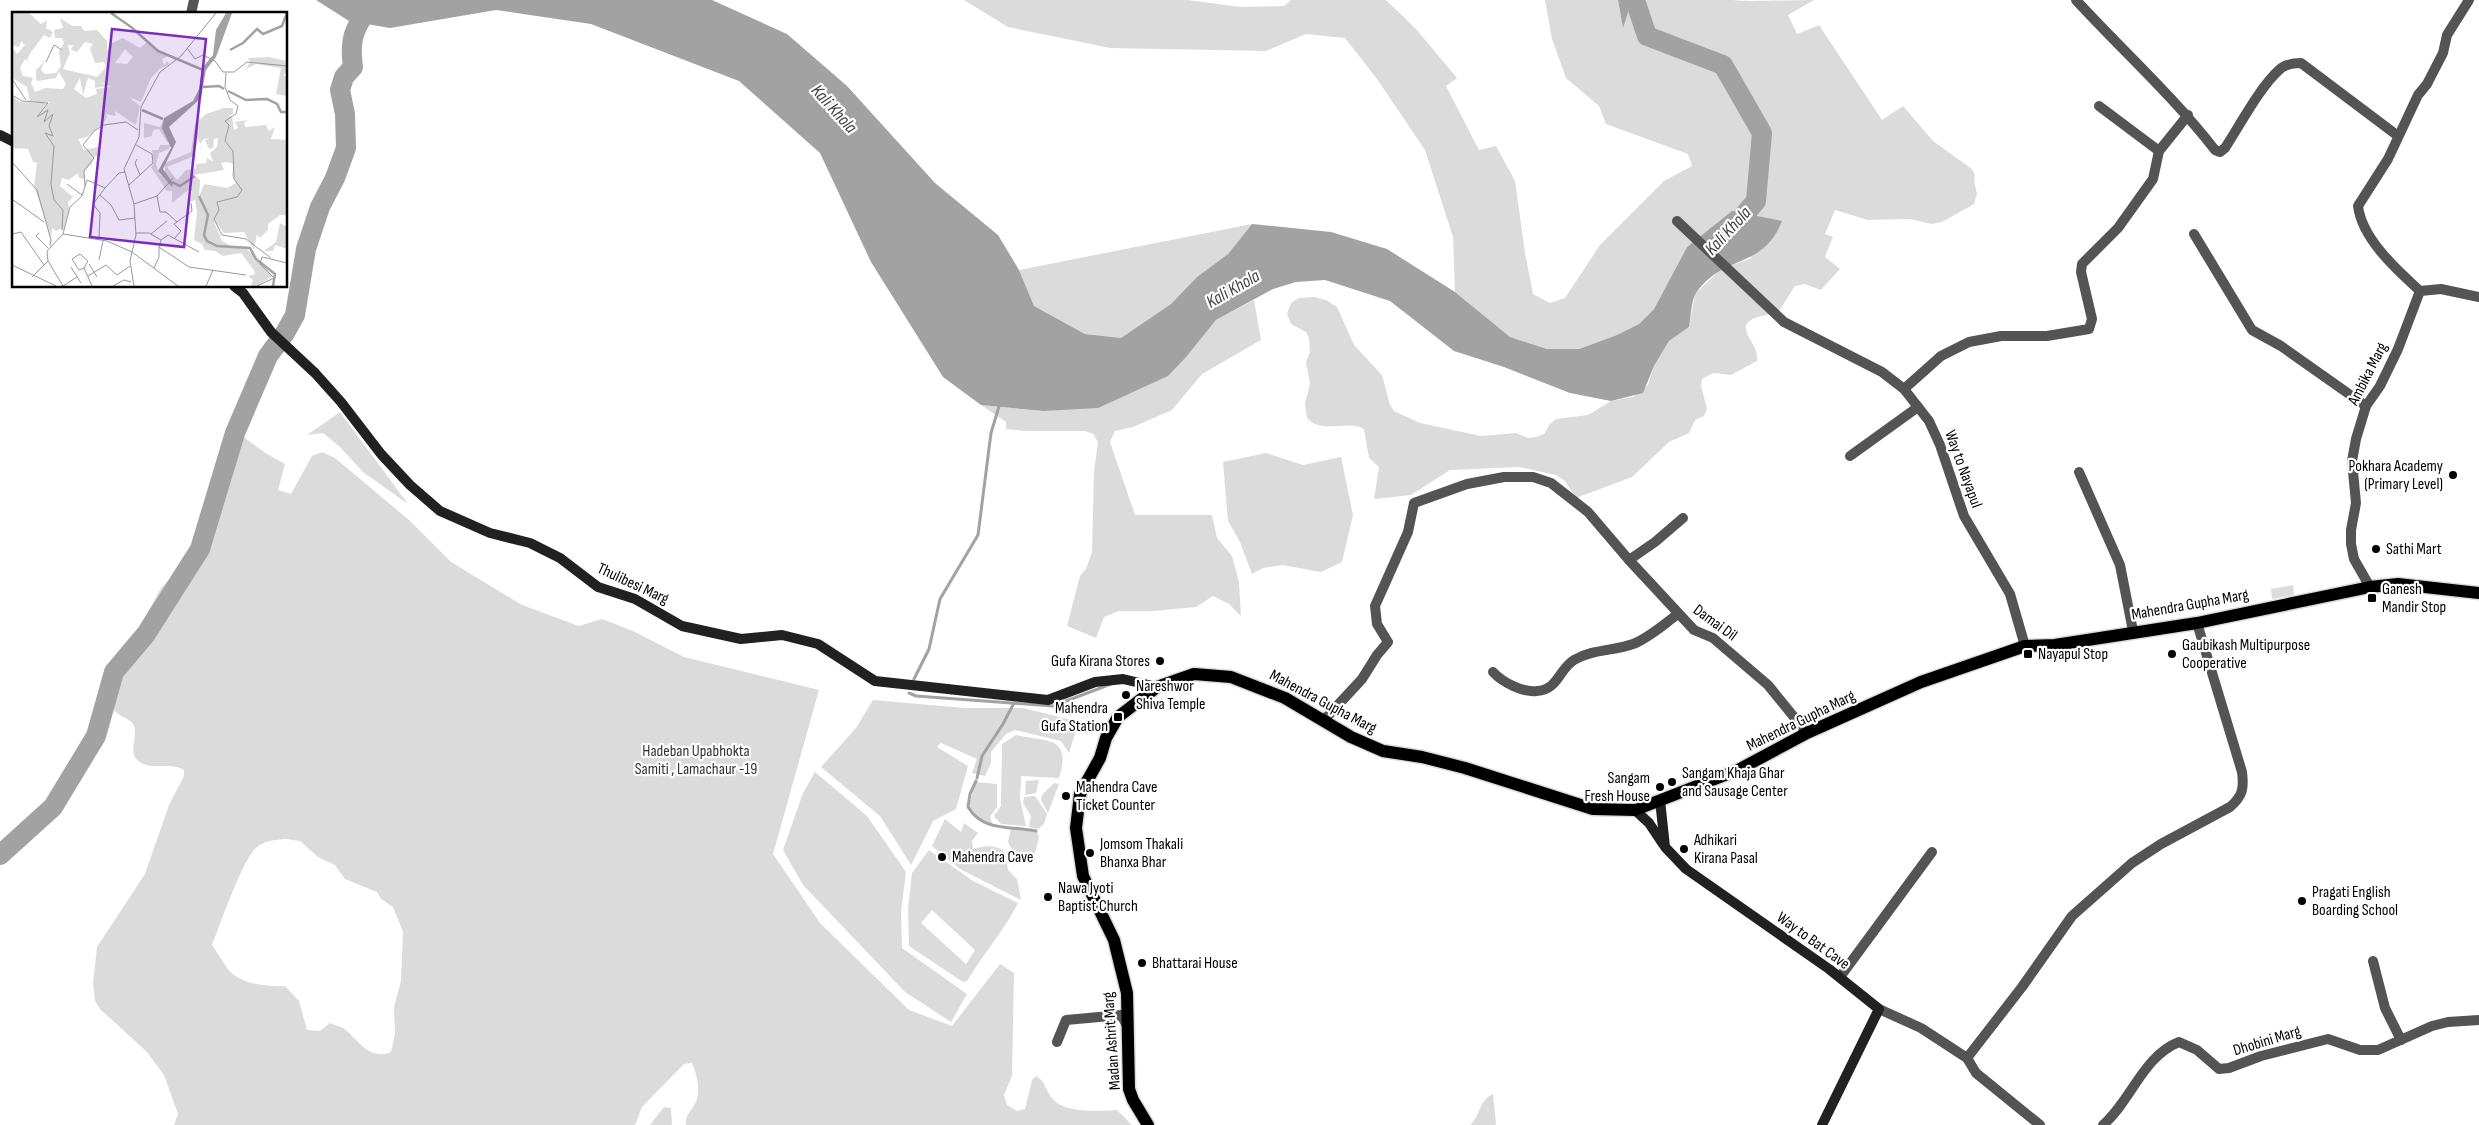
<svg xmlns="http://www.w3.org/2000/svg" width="2479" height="1125" font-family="'Sofia Sans Condensed',sans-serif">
<rect width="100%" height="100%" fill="#fff"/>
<!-- green -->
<g fill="#dbdbdb" fill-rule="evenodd">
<path d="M964,0h224l52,7 44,-1 7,-6h95l30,29 41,49 -11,8 33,64 17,-4 19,35 10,72 8,41 17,9 15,-5 35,-53 64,-64 28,-15 -4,-12 -82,-30 -7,-18 -33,-28 -14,-39 -7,-39h73l5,27 9,-27h102c5,2 69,0 80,0l-26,15 9,19 22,-9 63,95 21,-14 30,35 39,28 3,6 -1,6 3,13 -3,10 -32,18 -10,2 -22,-5 -42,1 -33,-10 -10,24 8,3 -8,20 15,12 -19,21 -16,-6 -10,2 -17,27c-60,8 -17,26 -21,48l-26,14 -18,-2 -11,6 -1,7 6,23 -3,7 -9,4 -6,13 -20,9 -37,35 -56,21 -11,-17 -9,-6 -37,-8 -69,3 -39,25 -37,4 5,-32 -10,-9 -5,-29c-17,-10 -41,6 -57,-11l-2,-14 5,-20 -4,-22 4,-10 -1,-14 -3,-6 -15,-8 -4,-10 4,-11 8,-5 15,-1 12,3 11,7 17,38 28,30 8,30 4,6 26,12 61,13 35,-3 12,5 8,-1 8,-3 6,-10 6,-5 32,-4 23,-14 22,-4 15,-12 6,-19 15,-25 20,-14 6,-33 26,-25 31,-11 -42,-28 -23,17 -33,62 -15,15 -22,11 -38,14h-32l-37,-12 -55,-45 -2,-55 -28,-87 -48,-71 -32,-41 -39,-4 -40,17 -156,-3 -102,-21z"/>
<path d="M1252,224l-24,30 -31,23 -26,27 -50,34 -36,-4 -51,-28 -15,-36z"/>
<path d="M1254,300l7,40 -59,34 -30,36 -39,17 -18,4 -5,11 25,73h77l5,23 15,18 7,26 2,34 -12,-12 -16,-8 -17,11 -42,4h-35l-15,6 -8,21 -29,-12 13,-50 6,-7 6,-17 2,-80 4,-30 -5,-8 -8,-3h-58l-21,-2v-7l-25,-17 62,6 144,-55 29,-36z"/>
<path d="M340,412l68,92 -45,-32 -23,-25 -17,-14 -16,2z"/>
<path d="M242,436l25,18 18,10 -7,26 13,4 21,-38 10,-4 13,6 74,62 42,42 71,43 57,21 23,-7 31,12 51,26 135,33 -46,164 47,69 89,87 43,16 48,-62 14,9 -2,103 -8,19 3,10 10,6 8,-2 7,-29 4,-4c10,6 9,14 16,22 12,16 48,13 65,12l15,15h-446c-2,-10 8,-16 11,-26 3,-12 0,-24 -5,-36l-8,1 -42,43 -7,18h-461l4,-11 -14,-39 -17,-23 -47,-43 -5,-8 -2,-18 4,-36 48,-73 24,-69 15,-29v-6c-14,-9 -32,1 -44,-8 -12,-7 -4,-21 -5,-32 -1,-11 -11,-11 -18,-17 -25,-22 16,-55 30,-69l-11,-11 25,-45 20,-21 15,-26 10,3 27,-88zM286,839l14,2 18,16 17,8 10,14 32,13 4,7 12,8 10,25 -2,49 -7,26 1,27 -4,18c-20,8 -30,-8 -43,-20 -4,-5 -12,-6 -18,-9l-10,8 -13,-1 -8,-29 -14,-15c-18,1 -47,-2 -58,-18 -5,-8 -10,-16 -15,-23 8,-20 31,-87 45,-98 8,-7 19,-7 29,-8z"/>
<path d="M1266,453l37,12 38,-8 12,58 -11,47 -21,10 -39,-7 -19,3 -11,6 -12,-32 -12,-21 -5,-59z"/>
<path d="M2293,585l1,10 -22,4 -1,-10z"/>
<path d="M873,700l92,8h58l73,18 -2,7 -17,-6 -8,26 -8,-12 -46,-11 -9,4 -15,18v11l-6,13 -13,-3 5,-14 -36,-16 -4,4 31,19 -12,43 -23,12 -22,44 -31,-49 -59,-49 35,-39z"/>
<path d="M1016,735c32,7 56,1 43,43l-38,-2 -1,23 6,27 -25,-2 -7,-8 7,-10 1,-62z"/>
<path d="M815,772l52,44 39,56 -5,40 1,36 65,46 -16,28 -46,-30 -102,-107 -20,-35 20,-57z"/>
<path d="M1039,780l-3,13 -11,2 1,-14z"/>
<path d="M975,782l22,2v23l-7,10 3,9 -16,-8 -8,-10z"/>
<path d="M1054,783l5,1 -11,29 -7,-13 1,-5z"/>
<path d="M1035,796l12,18 -3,10 -6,5 -9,-2 2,-11 -8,-13 1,-6z"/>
<path d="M945,819l16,13 3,-9 14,10 -6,8 1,8c13,-3 21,-5 32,3l3,18 9,9 4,21 -61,-31 -28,-23z"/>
<path d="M1011,828l26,4 2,6 -5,18 -21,-4 -5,-10z"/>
<path d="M929,850l44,31 45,22c-14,28 -35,51 -51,78l-4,1 -54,-36 -1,-37 4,-36zM932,910l43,40 -9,14 -45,-41z"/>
<path d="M1493,1094l3,31h-26c11,-10 8,-24 23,-31z"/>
<path d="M664,1107l7,1 1,17h-22z"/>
</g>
<!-- water -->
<g fill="#a2a2a2">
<path d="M316,0h396l75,34 60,52 88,97 63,52 21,35 15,36 51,28 36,4 50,-34 26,-27 31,-23 24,-30 79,8 56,17 68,43 55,45 37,12h32l38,-14 22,-11 15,-15 33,-62 45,-36 50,10c-19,49 -58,32 -86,72 -5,8 -5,24 -7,34l-20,14 -15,25 -11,27 -32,8 -41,-8 -66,-26 -50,-16 -64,-50 -65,-21 -29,2 -23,7 -57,31 -29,36 -19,20 -70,32 -55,3 -62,-6 -38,-28 -72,-115 -51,-109 -81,-72 -148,-57 -95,-14 -106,18 -41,-7z"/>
<path d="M1618,0h14l-9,28z"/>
</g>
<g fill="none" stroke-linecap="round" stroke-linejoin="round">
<!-- stream -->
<g stroke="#a2a2a2" stroke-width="3">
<path d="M914,679l15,-30 11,-50 38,-64 13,-102 9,-30"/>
<path d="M909,693l7,3 137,10 58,-22"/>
<path d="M977,778l5,-22 21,-32 11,-21"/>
<path d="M976,781l-6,13 -2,13c15,25 43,19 68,24"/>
</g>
<!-- river -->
<g stroke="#a2a2a2" stroke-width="20">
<path d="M1635,0l12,36 76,29 39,68 -6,68 -28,33"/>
<path d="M0,855l53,-48 43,-71 18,-64 32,-38 54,-85 35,-116 33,-77 17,-23 10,-18 11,-66 14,-42 15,-29 11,-30 -1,-34 -5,-24 4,-13 9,-10c-4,-28 1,-38 17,-62"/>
</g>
<defs>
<path id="primary" d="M1148,1125l-15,-25 -4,-11 -2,-96 -13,-53 -31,-64 -7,-48 4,-34 20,-36 6,-20 12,-21 39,-30 37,-13 37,3 54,21 66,39 32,14 39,6 43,11 128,41 42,1 103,-40 69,-37 114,-51 104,-36 30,-1 142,-22 173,-36 28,-3 81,9"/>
</defs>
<!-- primary casing -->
<use href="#primary" stroke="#dbdbdb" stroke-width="15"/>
<!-- minor -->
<g stroke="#545454" stroke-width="10">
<path d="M2076,0c46,50 97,96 139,150l5,2 5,-4c15,-23 35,-61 54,-78 6,-6 14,-7 22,-7l97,73"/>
<path d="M2099,106l60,45"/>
<path d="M1677,221l107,101 98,50 22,17 25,32 11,24 24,71 46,78 15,52"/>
<path d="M2194,234l58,96 29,16 85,60"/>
<path d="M2420,291c-23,-21 -58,-52 -62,-85l30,-47 30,-64 9,-11 16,-31 4,-18 22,-35"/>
<path d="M2420,291l21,-2 38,8"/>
<path d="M1904,389l37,-33 28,-14 32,-6h46l42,-7 3,-10 -11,-47 1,-8 36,-36 35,-49 6,-28 29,-36"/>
<path d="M1850,456l68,-49"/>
<path d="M2079,472l41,93 13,66"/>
<path d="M1629,560l26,-18 28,-24"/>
<path d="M2370,587l-16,-28 -3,-15v-14l5,-27 -4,-42 4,-22 10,-33 14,-20 18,-37 22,-58"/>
<path d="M1493,672c9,10 30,21 44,19 21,-1 22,-22 37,-31 18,-11 40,-9 59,-16 16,-6 31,-20 45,-30"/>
<path d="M1324,720l38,-41 15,-24 11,-13 -11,-18 -2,-18 33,-74 6,-29 53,-19 37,-7h29l18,6 37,29 41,48 65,70 19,8 55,47 39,48"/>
<path d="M2373,961l12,47 16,32"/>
<path d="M1840,977l92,-125"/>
<path d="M1879,1009l42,19 46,30 9,15 64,52"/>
<path d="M1057,1042l9,-22 55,-5 7,12"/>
<path d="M1967,1058l55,-71 50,-71 60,-53 29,-19 69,-37c13,-11 14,-19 12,-35l-45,-149"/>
<path d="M2103,1125c28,-24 40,-69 76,-83l18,8 22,19 10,-1 32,-12 67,-17 32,11h18l54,-24 16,-4 31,-2"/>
</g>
<!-- tertiary -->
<path stroke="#545454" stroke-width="10" d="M191,14l3,-14"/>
<!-- secondary -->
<g stroke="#212121" stroke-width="10">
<path d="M0,135l14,7"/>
<path d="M234,286l9,7 28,39 44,41 26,29 40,52 29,31 30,26 50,22 40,10 30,15 38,29 37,12 47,27 59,13 41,-4 36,9 57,37 173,19 47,-18 28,-3 34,8"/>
<path d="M1660,800l5,47 21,22 143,100 50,40 -57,116"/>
<path d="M1635,810l14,13 14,21"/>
</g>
<!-- primary -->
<use href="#primary" stroke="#000" stroke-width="12"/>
</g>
<!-- markers -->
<g fill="#000" stroke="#fff" stroke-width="2">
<circle cx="2453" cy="475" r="5"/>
<circle cx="2376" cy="549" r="5"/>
<rect x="2367" y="593" width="10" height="10" rx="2.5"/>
<rect x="2023" y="649" width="10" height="10" rx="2.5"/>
<circle cx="2172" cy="654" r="5"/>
<circle cx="1160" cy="661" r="5"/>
<circle cx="1126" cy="695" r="5"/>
<rect x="1113" y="712" width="10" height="10" rx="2.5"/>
<circle cx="1672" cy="782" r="5"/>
<circle cx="1660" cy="787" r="5"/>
<circle cx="1066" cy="796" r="5"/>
<circle cx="1684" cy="849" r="5"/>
<circle cx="1090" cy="853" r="5"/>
<circle cx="942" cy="857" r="5"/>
<circle cx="1048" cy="897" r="5"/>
<circle cx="2302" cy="901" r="5"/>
<circle cx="1142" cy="963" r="5"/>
</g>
<g text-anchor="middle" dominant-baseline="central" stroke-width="4.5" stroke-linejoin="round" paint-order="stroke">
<!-- street labels -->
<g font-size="16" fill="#000" stroke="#fff">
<text transform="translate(2368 374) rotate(-63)">Ambika Marg</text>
<text transform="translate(1963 469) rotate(70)">Way to Nayapul</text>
<text transform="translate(633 584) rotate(25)">Thulibesi Marg</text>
<text transform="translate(2190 605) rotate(-10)">Mahendra Gupha Marg</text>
<text transform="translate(1715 623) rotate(36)">Damai Dil</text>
<text transform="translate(1323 702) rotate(28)">Mahendra Gupha Marg</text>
<text transform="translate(1801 721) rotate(-26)">Mahendra Gupha Marg</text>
<text transform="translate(1813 941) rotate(36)">Way to Bat Cave</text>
<text transform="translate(1112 1041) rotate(-94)">Madan Ashrit Marg</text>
<text transform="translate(2267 1041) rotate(-17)">Dhobini Marg</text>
</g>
<!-- poi labels -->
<g font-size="16" fill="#000" stroke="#fff" text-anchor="start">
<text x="2443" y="466" text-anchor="end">Pokhara Academy<tspan x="2443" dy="18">(Primary Level)</tspan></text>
<text x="2386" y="549">Sathi Mart</text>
<text x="2382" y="589">Ganesh<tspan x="2382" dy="18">Mandir Stop</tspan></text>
<text x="2182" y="645">Gaubikash Multipurpose<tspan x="2182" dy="18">Cooperative</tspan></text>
<text x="2038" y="654">Nayapul Stop</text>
<text x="1150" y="661" text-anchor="end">Gufa Kirana Stores</text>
<text x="1136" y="686">Nareshwor<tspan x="1136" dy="18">Shiva Temple</tspan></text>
<text x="1108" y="708" text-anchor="end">Mahendra<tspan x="1108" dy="18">Gufa Station</tspan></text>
<text x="1682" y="773">Sangam Khaja Ghar<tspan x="1682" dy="18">and Sausage Center</tspan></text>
<text x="1650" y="778" text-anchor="end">Sangam<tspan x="1650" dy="18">Fresh House</tspan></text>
<text x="1076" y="787">Mahendra Cave<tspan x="1076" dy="18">Ticket Counter</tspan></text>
<text x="1694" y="840">Adhikari<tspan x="1694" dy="18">Kirana Pasal</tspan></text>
<text x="1100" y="844">Jomsom Thakali<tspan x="1100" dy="18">Bhanxa Bhar</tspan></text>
<text x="952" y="857">Mahendra Cave</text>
<text x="1058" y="888">Nawa Jyoti<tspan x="1058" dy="18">Baptist Church</tspan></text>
<text x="2312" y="892">Pragati English<tspan x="2312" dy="18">Boarding School</tspan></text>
<text x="1152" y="963">Bhattarai House</text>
</g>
<!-- park labels -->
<g font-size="16" fill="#323232" stroke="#fff">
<text x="696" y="751">Hadeban Upabhokta<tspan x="696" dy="18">Samiti , Lamachaur -19</tspan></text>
</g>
<!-- water labels -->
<g font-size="18" font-style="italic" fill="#434343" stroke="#fff">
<text transform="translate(834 109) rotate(48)">Kali Khola</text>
<text transform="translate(1728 231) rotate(-47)">Kali Khola</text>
<text transform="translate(1233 289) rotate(-30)">Kali Khola</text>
</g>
</g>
<!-- overview -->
<g transform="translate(12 12)">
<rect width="275" height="275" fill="#fff"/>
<path d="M0,1h17l12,11 6,-4 -1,8 7,4 -3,6 -6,-3 -13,17 -4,8 5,6 -7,-7 -5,9 3,8 10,2 -2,5 4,9 10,-4 18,1 3,-5 -7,-12 -3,6 -18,3 -2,-2v-9l8,-8 -3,8 4,4 11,-1 5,-7 -2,-14 5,-9 -2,-5h-7l-1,-8 9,-2 -3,-10 12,8h9l3,5 13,-1 10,11v11l3,-8 13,-6 17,10 7,-6 21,14 -6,3 2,6 3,-4 2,3 -9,5 3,-4 -12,13 -10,24 -12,-5 11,9 -4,19 -21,-14 1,5 -11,-2 2,3 -4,7 -16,13 -9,2 6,11 14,-3 3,8 -8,2 -1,7 -8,7v8l-5,-1 -1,-5 -9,7 -7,-2 -2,8 13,11 -5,5 1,7 -6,23 -1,-4 -6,3 -4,-3 -1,9 -17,-51 3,-23 -4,-1 -5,-13 -16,-1v-52l8,6 27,1 -10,14 13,-15h-20l-3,-15 -15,-9v-31l5,7 8,-9 -4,-4 -2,6 -7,-2zM73,30l8,2 -3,4 5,15 9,-1 2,5 -9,10 -34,-8 7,-16 -2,-8h5l-2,5 6,2zM113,37l8,8 -6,7 -12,-1zM68,66l3,17 5,-17 7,3v7l12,-2 -8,-5 12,6 -15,2 1,5 -11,4 -12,-9zM257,45l18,4v12l-4,2 4,2v19l-11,-2 5,-26 -25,-4 -10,5 4,-7 -2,-4zM212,96h9v6l-4,2h3l2,14 4,-2 -3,-6 13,-2 -4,3 1,4 21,-2 3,6 6,-4 -4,12 16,1v75h-7l-12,9v6l-8,8 -3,-4 -3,16 -10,-18 -20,1 -11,-14 9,22 11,6 14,2 26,27 -16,10h-6l2,-6 -5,-4 7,-2 -1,-4 -13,-17 -18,3 -8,-5 -10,-1 -3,-6 -8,-4 3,-28 -2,-12 -5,2 2,-11 -4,-1 -16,13v-12h-5l-16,-24 3,-4 -2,-13h6l2,-5h10l-1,4 -10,4 -3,11 3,10 14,9 -8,-9v-11l26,-11 4,-28 11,-10zM186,126l2,6 4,-5 6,-1 -5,2 4,9 4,-1 1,-9 4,-1 -1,9 -7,6 3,9 -6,-4 -1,5 -10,1v5l-10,1 -9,10 -10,-13 27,-11zM215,150l7,2 -2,11 4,8 -9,5 -23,-4 -5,13 1,-17 -6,-5 30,-5 -3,-7zM152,106l6,24h-3l-8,-13 -6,1 -1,6 -8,2v-15l16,4zM268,211l7,4v22l-12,-4 -2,6h-9l12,-9z" fill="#dbdbdb" fill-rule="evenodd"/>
<path d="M214,1h6l-16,44 -10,13 -5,28 -32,29 7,15 -13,27 10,14 -1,4 -14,-16 13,-23 -9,-20 2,-10 29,-17 6,-12 3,-21 11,-13 3,-25z" fill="#a2a2a2"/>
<path fill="none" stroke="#a2a2a2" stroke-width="2.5" d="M99,1l20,14M119,15l27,24 45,19M218,38l13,-7 14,-14 6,5 19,-8 5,-13M191,75l16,-1 5,3M216,79l18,9 21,-1 10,5 4,8h6M130,98l21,9M160,170l8,4 15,-10M187,184l9,19 -4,20 3,6 10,5 33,2 6,11 19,15 -2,12"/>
<path fill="none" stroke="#999" stroke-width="1" d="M0,24v26M175,36l8,11 8,-4 12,6 8,11h11l13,-10 40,4M34,50l8,-17 8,5M214,61l-1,14 5,13 8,6 -2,8 -11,7 4,4 -4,16 8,10 1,28 8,11 -5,7 -20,5 2,8 -5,9 8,16 24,4 25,19M0,67l14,21M0,83l10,6 26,2 -11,14 11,-7 -4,12M32,110l9,-8 -4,12 4,10 -8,-3 9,13 -3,38 3,16 9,10 -1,20M125,147l-2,4 5,12M0,150l25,28 14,50 -1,6M55,172l15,11M117,173l24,-22 -1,-9 -16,-9M73,174l-1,-15 10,-13 -11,-13 11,-14 10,-6 22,-3 12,8M88,183l11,10 8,15 16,-2M145,184l3,16h6l11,10M0,187l32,23M122,192l23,-8 16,-18M27,221l-3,3 12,12M124,221h13l12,7M0,222l9,-2 23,33M51,222l7,-27 12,-11 5,-16 18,8 14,-15 6,-1M51,222l44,7 25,11M139,222l16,-13M162,227l7,-8 -7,-7 18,-13 -1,-8M87,228l1,-27 -7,-9 12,-16M149,228l-2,7 30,20 57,8M149,228l7,-5 31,17M120,240l46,34M87,248l4,-19M77,252l8,13M0,253l44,21M59,255l10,16M72,256l-5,2 -7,-11 8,-5 8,7 -4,7 8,18M142,256l5,-11v-10M76,264l18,-11 11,10 13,-9M20,265l16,-16M51,274l14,-9M51,274l-15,-25 -1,-10 16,-17M101,274l11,-6 7,2M122,274l-4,-25 6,-26 -2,-31 -10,-35 15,-32 2,-30 19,-35 21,-16 35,-43M194,274l7,-16M245,274l17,-8 -14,-14 2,-7 25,6"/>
<path fill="#7b2cbf" fill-opacity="0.15" stroke="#7b2cbf" stroke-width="2.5" d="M100,17l94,10 -22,208 -94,-10z"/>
<rect width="275" height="275" fill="none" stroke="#000" stroke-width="2.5"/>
</g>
</svg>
